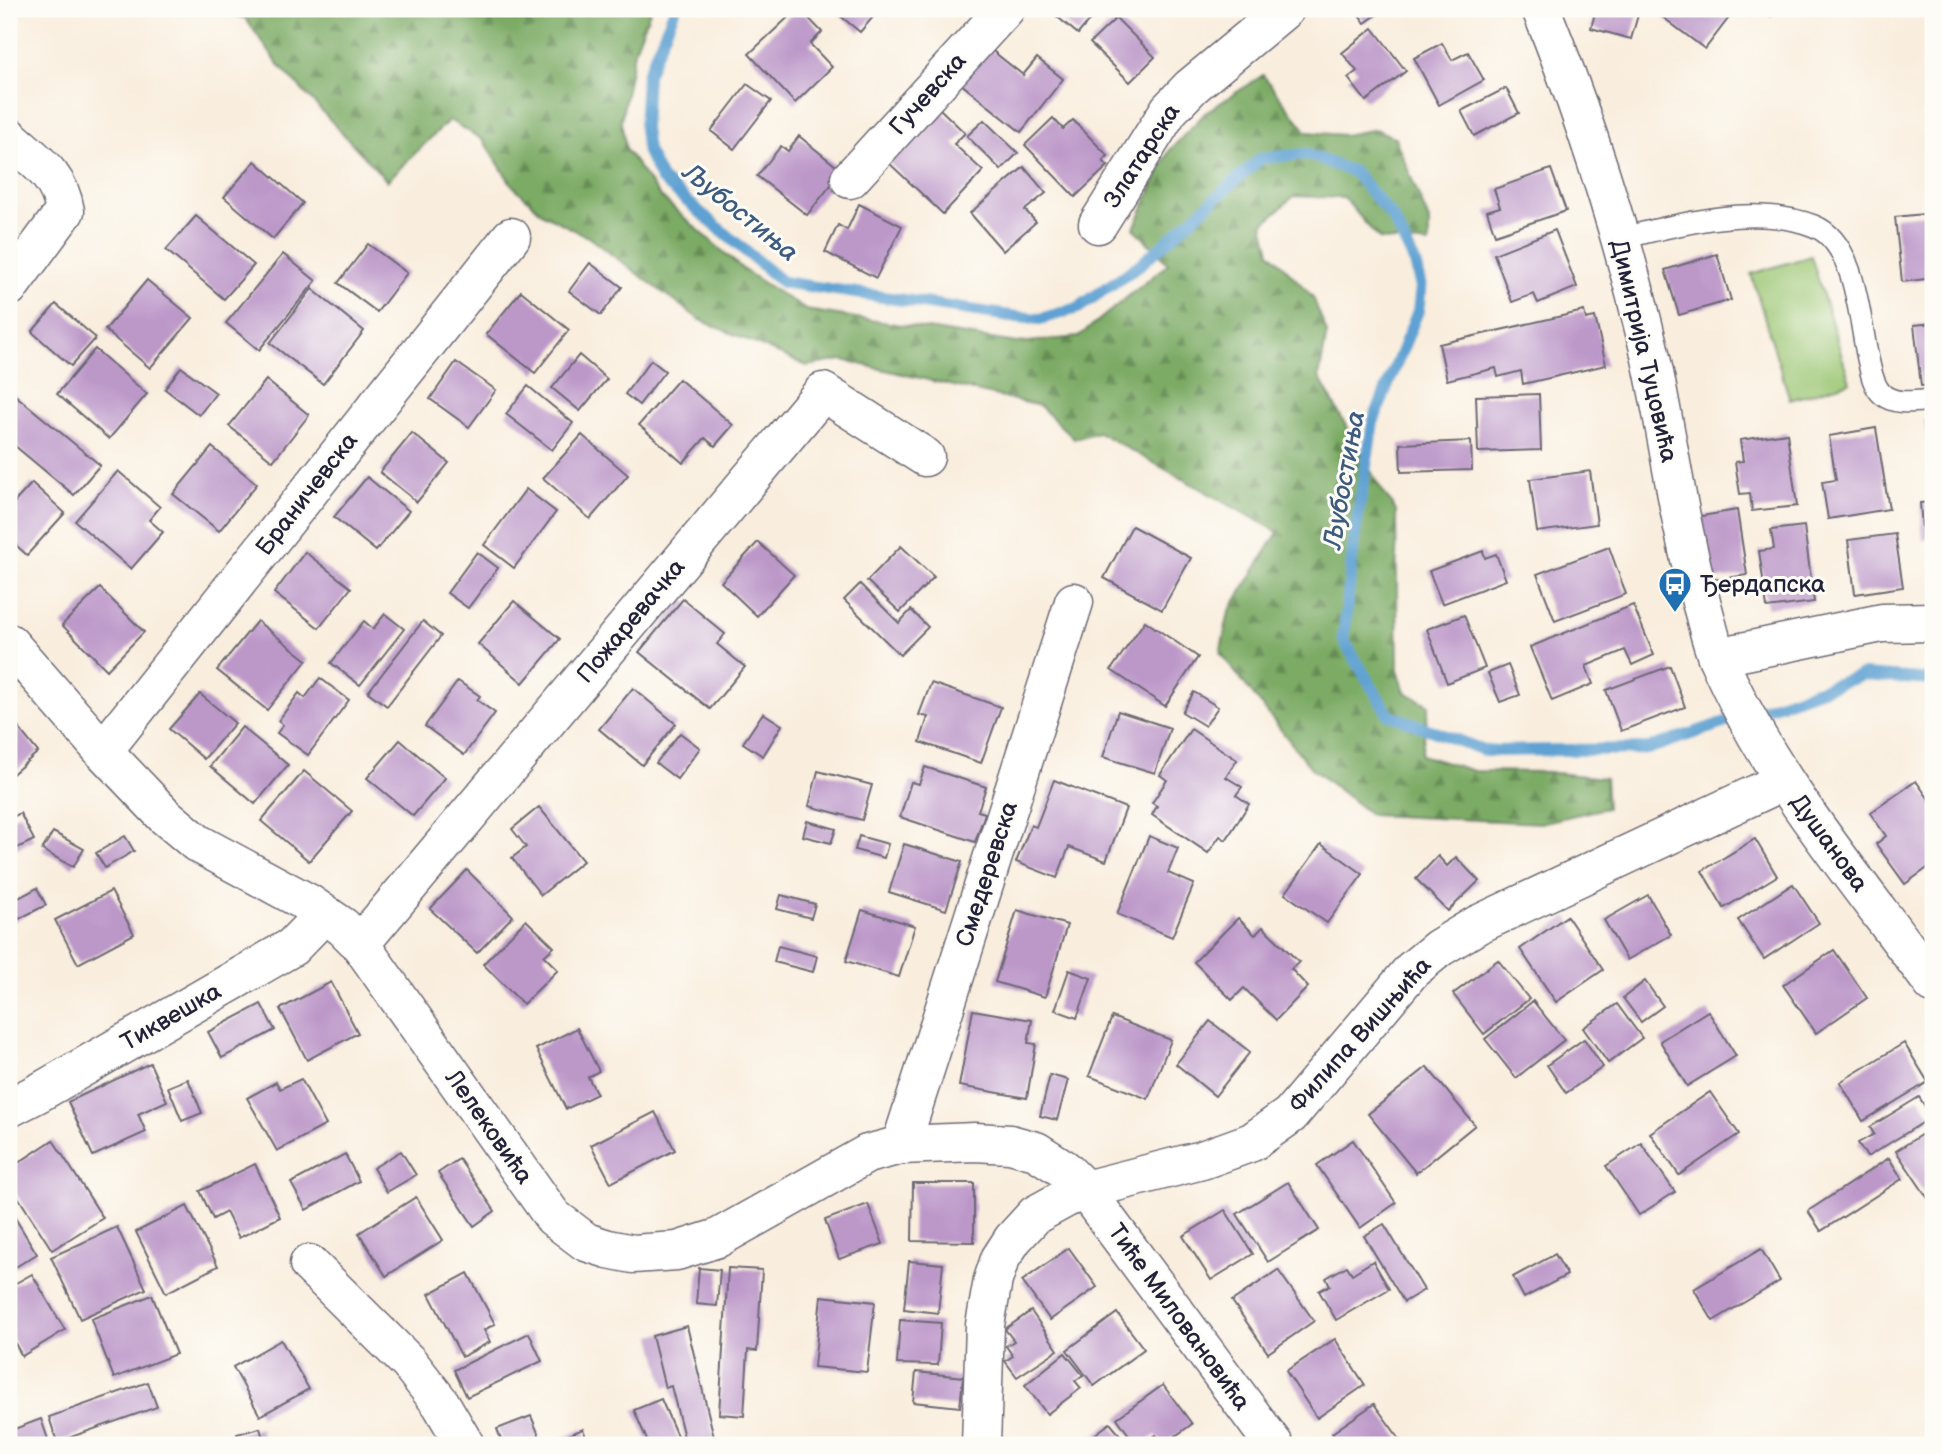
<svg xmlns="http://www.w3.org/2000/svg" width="1942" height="1454" font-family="'Balsamiq Sans',sans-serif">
<defs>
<pattern id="forest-firs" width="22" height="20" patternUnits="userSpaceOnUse" patternTransform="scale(1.75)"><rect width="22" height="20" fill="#7cab65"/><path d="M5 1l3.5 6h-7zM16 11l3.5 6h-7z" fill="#658b54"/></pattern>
</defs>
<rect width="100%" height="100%" fill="#fdfcf7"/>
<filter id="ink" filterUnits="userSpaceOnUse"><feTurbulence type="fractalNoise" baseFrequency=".0143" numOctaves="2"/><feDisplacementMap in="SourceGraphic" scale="14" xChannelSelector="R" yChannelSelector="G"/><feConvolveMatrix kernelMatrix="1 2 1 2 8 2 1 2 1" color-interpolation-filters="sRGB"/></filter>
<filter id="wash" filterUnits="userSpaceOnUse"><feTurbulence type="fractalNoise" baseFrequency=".00686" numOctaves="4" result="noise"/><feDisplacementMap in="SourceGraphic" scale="28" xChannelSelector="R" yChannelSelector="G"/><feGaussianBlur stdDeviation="1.57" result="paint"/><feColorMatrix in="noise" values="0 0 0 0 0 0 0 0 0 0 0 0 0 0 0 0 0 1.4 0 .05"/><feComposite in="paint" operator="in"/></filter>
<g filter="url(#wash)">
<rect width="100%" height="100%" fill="#f9eede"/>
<!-- forest -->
<path fill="url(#forest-firs)" stroke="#4f6650" stroke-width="2" d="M214,9h437l-17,43 -13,69 5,29 34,46 85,75 61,39 211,33 61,-6 90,-73 -34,-36 35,-77 36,-38 58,-38 44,57 37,3 32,-6 19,9 34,83v23l-50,-5 -35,-41 -50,-2 -31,28 7,28 43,45 14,36 -8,44 59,107 18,27 2,159 7,22 24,13 -8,50 53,16 71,1 60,6 2,30 -67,15 -169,-8 -60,-47 -91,-115 9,-41 49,-80 -180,-100 -24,7 -34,-33 -198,-46 -35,6 -107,-46 -112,-83 -45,-23 -31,-29 -29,-45 -34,-20 -62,61 -109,-117 -33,-46z"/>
<!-- garden -->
<path fill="#9bc673" stroke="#5e7457" stroke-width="2" d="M1811,256l39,126 -60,18 -39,-126z"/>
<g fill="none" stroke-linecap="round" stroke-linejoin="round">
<!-- stream -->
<path stroke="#5ea1d2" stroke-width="12" d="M675,9l-28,66 -3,54 3,21 14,29 121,103 235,35 23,2 38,-11 64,-45 119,-105 45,-4 48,18 39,46 22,45 6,24 -3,24 -45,111 -18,112 -12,105 45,75 98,37 161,-2 216,-74 70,5"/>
</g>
<g id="blocks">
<!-- building -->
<g fill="#bc98c9">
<path d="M797,9h3l22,23 -12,12 22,23 -37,36 -46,-49z"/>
<path d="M832,9h48l-20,23z"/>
<path d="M1048,9h51l-21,25z"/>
<path d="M1355,9h30l-20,14z"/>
<path d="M1596,9h20l22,6 -7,24 -40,-11z"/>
<path d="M1665,9h57l9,6 -26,34 -45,-34z"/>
<path d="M1763,9h15l-7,7z"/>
<path d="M1116,18l39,39 -25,25 -40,-39z"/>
<path d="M1373,28l33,43 -40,30 -18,-23 9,-7 -15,-18z"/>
<path d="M1442,43l10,17 16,-8 16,28 -45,25 -25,-47z"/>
<path d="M989,48l34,27 14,-17 26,21 -42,53 -61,-49z"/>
<path d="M747,84l24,17 -37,48 -23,-18z"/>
<path d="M1506,88l13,25 -45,23 -13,-25z"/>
<path d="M940,109l25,24 -11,11 29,27 -40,43 -54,-51z"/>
<path d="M1053,118l10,11 10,-9 35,36 -5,5 5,5 -33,31 -50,-52z"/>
<path d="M984,120l34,33 -17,17 -34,-34z"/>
<path d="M799,136l43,35 -35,44 -50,-39 24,-30 7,5z"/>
<path d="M255,161l48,42 -30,36 -49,-42z"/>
<path d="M1024,167l22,26 -21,17 11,12 -33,29 -33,-38z"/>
<path d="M1551,169l15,42 -71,24 -8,-24 13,-4 -6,-18z"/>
<path d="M859,204l43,22 -26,52 -51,-26 13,-27 9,5z"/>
<path d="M9,205l7,6 -7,10z"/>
<path d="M1933,213v65l-31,4 -7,-65z"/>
<path d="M196,216l58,49 -30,34 -58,-49z"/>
<path d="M1555,230l22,57 -39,16 -4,-9 -22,8 -18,-48z"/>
<path d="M368,244l39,29 -30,39 -39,-29z"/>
<path d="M283,254l33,27 -57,69 -33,-27z"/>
<path d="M1717,254l14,46 -52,15 -14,-45z"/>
<path d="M590,263l32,24 -21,28 -32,-24z"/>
<path d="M147,280l46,38 -43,50 -45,-38z"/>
<path d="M312,289l52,42 -41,53 -53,-41z"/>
<path d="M521,291l48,39 -34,43 -49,-39z"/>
<path d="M56,304l40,34 -25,28 -39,-34z"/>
<path d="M1584,311l2,8 9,-2 11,48 -83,19 -2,-13 -23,6 -2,-9 -49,12 -8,-36z"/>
<path d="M1933,323v62l-12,1 -7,-61z"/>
<path d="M95,349l52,45 -38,45 -52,-45z"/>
<path d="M579,355l28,24 -27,32 -28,-23z"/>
<path d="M651,360l14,11 -26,34 -14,-11z"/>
<path d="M456,362l40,28 -27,37 -39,-28z"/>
<path d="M181,367l35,26 -17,22 -34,-26z"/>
<path d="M679,379l54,46 -18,21 -10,-8 -22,25 -44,-38z"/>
<path d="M266,380l43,35 -36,46 -44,-35z"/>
<path d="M528,386l45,37 -21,27 -46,-36z"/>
<path d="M9,390l91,75 -26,30 -65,-54v-9l7,-8 -7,-6z"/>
<path d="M1539,394l2,56 -63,2 -2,-56z"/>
<path d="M1933,418v65l-1,1 -8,-65z"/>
<path d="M1876,428l13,81 -61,10 -6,-37 14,-2 -7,-44z"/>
<path d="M412,433l37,30 -32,39 -37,-30z"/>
<path d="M1787,433l10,73 -45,5 -2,-18 -10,1 -5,-32 8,-1 -3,-21z"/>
<path d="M582,435l46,40 -38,44 -47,-41z"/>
<path d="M1471,441l1,29 -71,2 -1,-28z"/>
<path d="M212,447l45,37 -38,47 -46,-37z"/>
<path d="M118,471l42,36 -11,13 14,12 -32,37 -56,-48z"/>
<path d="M1590,471l7,53 -60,8 -7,-53z"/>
<path d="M367,477l42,34 -33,40 -42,-34z"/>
<path d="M32,483l33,30 -38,42 -18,-16v-31z"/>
<path d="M526,489l30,23 -42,56 -30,-23z"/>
<path d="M1933,502v37l-10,1 -3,-37z"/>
<path d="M1737,510l10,65 -41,6 -10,-64z"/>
<path d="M1132,526l59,32 -29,52 -58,-32z"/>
<path d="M1804,526l10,76 -47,6 -8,-57 15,-2 -3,-19z"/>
<path d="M1895,534l8,53 -48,7 -7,-54z"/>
<path d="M758,542l36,33 -37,41 -36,-34z"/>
<path d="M901,546l33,31 -34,35 -33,-31z"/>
<path d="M1609,547l17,47 -71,27 -18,-47z"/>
<path d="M1483,551l2,7 11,-4 10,26 -64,24 -13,-33z"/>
<path d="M305,552l46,36 -32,40 -45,-35z"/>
<path d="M477,552l21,16 -30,40 -21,-15z"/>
<path d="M860,584l39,39 12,-13 17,17 -28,28 -56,-55z"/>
<path d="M100,588l44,44 -37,38 -45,-45z"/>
<path d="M683,599l42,35 -8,10 28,23 -35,42 -71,-57z"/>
<path d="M514,601l46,38 -37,44 -45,-39z"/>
<path d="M1633,605l21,50 -22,10 -7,-15 -39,16 7,18 -41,17 -22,-54z"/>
<path d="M385,614l19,15 -44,56 -29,-22 33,-42 9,8z"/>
<path d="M1464,615l21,53 -38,15 -20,-54z"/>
<path d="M257,621l50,39 -40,50 -50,-40z"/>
<path d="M423,621l18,15 -54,70 -19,-14z"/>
<path d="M1145,621l53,36 -33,49 -54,-36z"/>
<path d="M1508,665l12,30 -20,7 -12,-29z"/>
<path d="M1670,666l15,41 -64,24 -15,-41z"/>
<path d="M320,678l29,22 -41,55 -31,-22 6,-8 -5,-4 21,-28 6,5z"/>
<path d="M458,681l22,15 -3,4 18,13 -31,42 -39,-29z"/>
<path d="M931,683l70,24 -20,56 -61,-21 8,-25 -9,-2z"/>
<path d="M633,688l43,36 -34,41 -43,-36z"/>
<path d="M1194,692l24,15 -13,19 -23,-14z"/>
<path d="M200,694l35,29 -31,36 -35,-30z"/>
<path d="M1118,711l52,17 -15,45 -52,-16z"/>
<path d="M763,713l19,12 -19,31 -20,-13z"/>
<path d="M9,716l29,36 -29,25z"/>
<path d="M242,727l46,38 -33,39 -45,-38z"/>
<path d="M1191,729l46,31 -11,17 16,10 -6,8 13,9 -23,36 -6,-4 -12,17 -56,-38 5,-9 -5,-3 15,-23 -7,-5z"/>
<path d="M680,733l20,15 -23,31 -21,-16z"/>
<path d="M400,740l45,38 -32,38 -46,-38z"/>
<path d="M925,767l61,20 -8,24 7,2 -10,29 -75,-25 11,-35 8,2z"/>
<path d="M304,771l48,40 -43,50 -48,-40z"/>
<path d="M818,771l54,14 -10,35 -53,-14z"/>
<path d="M1054,780l72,28 -20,53 -37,-14 -12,31 -41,-16 15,-37 5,2z"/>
<path d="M1916,781l17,24v59l-28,20 -29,-40 10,-8 -16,-23z"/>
<path d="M539,807l44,54 -42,34 -29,-37 14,-11 -14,-18z"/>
<path d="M20,813l14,27 -25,12v-33z"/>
<path d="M807,821l29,8 -5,14 -28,-7z"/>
<path d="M53,832l31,17 -11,18 -31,-17z"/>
<path d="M125,836l9,15 -29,17 -9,-15z"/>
<path d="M859,836l29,8 -4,14 -29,-8z"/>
<path d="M1149,836l29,12 -10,25 26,11 -22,53 -55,-23z"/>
<path d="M1755,839l22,37 -53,32 -22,-37z"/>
<path d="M904,844l58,18 -16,48 -57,-18z"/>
<path d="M1321,844l42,30 -36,49 -42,-29z"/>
<path d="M1438,856l9,10 9,-9 23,24 -31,30 -32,-32z"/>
<path d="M467,870l46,46 -36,37 -47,-44z"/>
<path d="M1793,884l26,39 -55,36 -26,-39z"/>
<path d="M37,888l9,17 -37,19v-21z"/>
<path d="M111,891l23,43 -56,30 -23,-44z"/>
<path d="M781,895l34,9 -4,14 -34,-9z"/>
<path d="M1648,895l23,40 -44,25 -23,-40z"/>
<path d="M862,910l53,16 -16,51 -53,-16z"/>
<path d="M1017,910l50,15 -22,72 -50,-15z"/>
<path d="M1567,916l36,54 -47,32 -36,-53z"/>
<path d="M1238,918l17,17 8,-8 36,35 -8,7 17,18 -32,33 -32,-32 -12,12 -38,-38z"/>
<path d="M526,920l28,27 -10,9 14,14 -35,34 -40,-40z"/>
<path d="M778,946l39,10 -4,16 -39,-10z"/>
<path d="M1834,950l33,48 -51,35 -33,-48z"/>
<path d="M1498,960l31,39 -45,35 -31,-40z"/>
<path d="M1069,970l22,8 -14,40 -22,-8z"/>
<path d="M1645,981l18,25 -22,16 -18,-24z"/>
<path d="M331,982l27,51 -51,27 -27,-51z"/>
<path d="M1533,1001l31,39 -48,38 -31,-39z"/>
<path d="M261,1004l14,26 -53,28 -14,-26z"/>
<path d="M1617,1004l25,34 -34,25 -25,-35z"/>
<path d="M973,1010l59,10 -4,23 8,1 -9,54 -68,-12z"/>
<path d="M1708,1011l28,45 -49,30 -27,-45z"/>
<path d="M1112,1017l59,23 -23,59 -59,-23z"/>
<path d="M1210,1021l40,31 -35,44 -39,-32z"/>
<path d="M577,1028l22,43 -11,6 9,17 -31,15 -30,-60z"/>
<path d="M1584,1039l19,28 -37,26 -19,-28z"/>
<path d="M1904,1043l24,39 -65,39 -23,-39z"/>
<path d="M150,1063l17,38 -29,13 8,18 -53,24 -25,-54z"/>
<path d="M1427,1067l48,58 -59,48 -48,-59z"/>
<path d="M1050,1075l18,5 -11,40 -17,-4z"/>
<path d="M188,1079l14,34 -20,8 -14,-34z"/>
<path d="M301,1079l25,46 -49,26 -30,-53 29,-16 4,7z"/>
<path d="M1710,1092l29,42 -60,41 -29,-42z"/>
<path d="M1919,1097l13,20 -65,40 -9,-14 16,-9 -4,-7z"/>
<path d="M655,1112l20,38 -64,33 -20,-38z"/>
<path d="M1933,1127v74l-2,2 -35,-52z"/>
<path d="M53,1140l50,78 -51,32 -43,-67v-14z"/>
<path d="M1353,1140l43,63 -36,25 -43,-63z"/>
<path d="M1641,1143l34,49 -36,23 -33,-49z"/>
<path d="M401,1151l15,24 -29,17 -14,-24z"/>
<path d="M345,1154l14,27 -53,29 -15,-27z"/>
<path d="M1889,1158l13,21 -81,52 -13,-20z"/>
<path d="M459,1159l36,52 -21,15 -36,-53z"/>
<path d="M255,1164l25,53 -41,21 -13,-26 -13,7 -13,-28z"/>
<path d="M1288,1182l31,48 -51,32 -31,-48z"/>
<path d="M913,1183h61v59l-62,-1z"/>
<path d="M416,1197l27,43 -57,36 -27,-43z"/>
<path d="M868,1204l15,40 -44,15 -14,-39z"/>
<path d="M187,1206l31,60 -52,27 -30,-61z"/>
<path d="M9,1208l28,46 -28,17z"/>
<path d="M1225,1210l28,44 -42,26 -28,-44z"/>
<path d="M1384,1224l40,66 -20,12 -40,-66z"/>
<path d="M117,1227l29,62 -66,30 -29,-62z"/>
<path d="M1069,1248l28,39 -47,33 -28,-39z"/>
<path d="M1761,1249l19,32 -67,40 -19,-32z"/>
<path d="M1555,1254l12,21 -43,23 -11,-21z"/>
<path d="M909,1261l34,3 -5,49 -34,-4z"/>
<path d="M1373,1261l16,28 -53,31 -17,-29 11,-6 -4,-7 21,-12 5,8z"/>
<path d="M699,1268l21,2 -3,36 -21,-2z"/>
<path d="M728,1268l34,2 -5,81 -9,-1 -4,66 -25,-2z"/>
<path d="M1278,1270l36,51 -46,32 -36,-52z"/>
<path d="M468,1273l27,51 -11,6 6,12 -28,15 -33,-63z"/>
<path d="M32,1274l33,56 -43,26 -13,-23v-46z"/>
<path d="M152,1295l24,59 -62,24 -23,-59z"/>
<path d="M821,1296l54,6 -8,70 -53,-5z"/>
<path d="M1031,1311l27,39 -41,27 -12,-16 8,-5 -7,-10 8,-5 -9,-12z"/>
<path d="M1117,1313l27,36 -50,37 -27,-36z"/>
<path d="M900,1320l41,3 -3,42 -41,-1z"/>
<path d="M687,1326l29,119h-30l-15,-59 -6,2 -13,-52z"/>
<path d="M529,1333l13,28 -75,36 -13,-27z"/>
<path d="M1335,1339l30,46 -48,33 -31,-47z"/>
<path d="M281,1340l28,49 -49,27 -27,-49z"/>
<path d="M1065,1353l18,22 -8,6 6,7 -34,26 -22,-29z"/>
<path d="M916,1372l47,5 -3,30 -47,-5z"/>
<path d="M148,1382l9,25 -100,35 -8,-25z"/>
<path d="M1163,1385l29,39 -29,21 -7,-10 -14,10h-6l-19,-27z"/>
<path d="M661,1399l20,46h-32l-15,-35z"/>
<path d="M1374,1404l30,41h-64l-8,-12z"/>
<path d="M531,1416l10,24 -12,5h-26l-6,-16z"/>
<path d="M41,1419l9,26h-41v-14z"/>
<path d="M1110,1423l16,19 -4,3h-41z"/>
<path d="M260,1428l5,17h-25l-3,-11z"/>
<path d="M583,1429l6,16h-45z"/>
</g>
</g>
</g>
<g filter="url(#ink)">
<use href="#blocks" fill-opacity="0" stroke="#6d6974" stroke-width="2"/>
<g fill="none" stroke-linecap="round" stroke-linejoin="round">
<defs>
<path id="service" d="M1619,239c59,-15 136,-36 195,-13 41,16 45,90 53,128 3,13 5,31 15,40 13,12 35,7 51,6"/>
<g id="minor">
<path d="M9,137c26,24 50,37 56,74l-56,76"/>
<path d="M850,179l155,-170"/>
<path d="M1098,224l71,-114 22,-23 94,-78"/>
<path d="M9,643l94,108 62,65 32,27 111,60 35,24 17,17 193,273 33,25 22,7 25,5 44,-3 41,-13 149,-84 34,-9 74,-3 35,2 26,7 28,18 21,21 189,255"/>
<path d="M1717,657l165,-34 51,-1"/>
<path d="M103,751l408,-514"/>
<path d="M360,944l463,-552 102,65"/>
<path d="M9,1108l31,-16 252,-145 32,-33"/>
<path d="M901,1145l173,-543"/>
<path d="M309,1264l100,99 32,41 24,41"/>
<path d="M981,1445l4,-120 8,-45 7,-21 13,-20 22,-24 31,-17 19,-8 117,-30 50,-18 38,-27 122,-145 27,-22 38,-23 307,-144"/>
</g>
<path id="tertiary" d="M1541,9c44,109 80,222 107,336 20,86 29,173 53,257 6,19 9,39 17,57 51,119 139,221 215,325"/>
</defs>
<!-- service casing -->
<use href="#service" stroke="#6d6974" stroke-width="24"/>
<!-- minor casing -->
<use href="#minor" stroke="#6d6974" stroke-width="41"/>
<!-- tertiary casing -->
<use href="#tertiary" stroke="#6d6974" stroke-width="41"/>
<!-- service -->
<use href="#service" stroke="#fff" stroke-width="21"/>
<!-- minor -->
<use href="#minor" stroke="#fff" stroke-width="38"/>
<!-- tertiary -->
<use href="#tertiary" stroke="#fff" stroke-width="38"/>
</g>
</g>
<!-- icons -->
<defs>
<symbol id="bus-pin" viewBox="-11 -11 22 30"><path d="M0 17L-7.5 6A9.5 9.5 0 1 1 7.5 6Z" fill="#1f6fb2" stroke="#fdfcf7"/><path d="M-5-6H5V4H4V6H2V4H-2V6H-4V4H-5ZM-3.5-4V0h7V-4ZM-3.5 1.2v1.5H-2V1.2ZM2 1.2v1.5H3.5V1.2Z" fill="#fff"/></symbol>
</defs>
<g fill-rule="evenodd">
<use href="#bus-pin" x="1656" y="565" width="38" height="52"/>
</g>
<g text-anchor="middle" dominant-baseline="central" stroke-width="6" stroke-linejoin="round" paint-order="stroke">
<!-- street labels -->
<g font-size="24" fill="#22223b" stroke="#fdfcf7">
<text transform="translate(928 94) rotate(-48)">Гучевска</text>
<text transform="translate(1142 156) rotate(-57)">Златарска</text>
<text transform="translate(1644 351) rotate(77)">Димитрија Туцовића</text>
<text transform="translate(307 494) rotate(-52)">Браничевска</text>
<text transform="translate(631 621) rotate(-50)">Пожаревачка</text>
<text transform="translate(1829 843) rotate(54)">Душанова</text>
<text transform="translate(987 874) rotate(-72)">Смедеревска</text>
<text transform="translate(171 1017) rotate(-30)">Тиквешка</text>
<text transform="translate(1360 1035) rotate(-48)">Филипа Вишњића</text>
<text transform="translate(489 1127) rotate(55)">Лелековића</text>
<text transform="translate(1179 1317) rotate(54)">Тиће Миловановића</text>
</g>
<!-- poi labels -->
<g font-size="24" fill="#22223b" stroke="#fdfcf7" text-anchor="start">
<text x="1700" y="584">Ђердапска</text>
</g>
<!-- water labels -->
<g font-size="26" font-style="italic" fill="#3d5b7f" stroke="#fdfcf7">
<text transform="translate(740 213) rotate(39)">Љубостиња</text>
<text transform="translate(1345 480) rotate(-80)">Љубостиња</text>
</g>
</g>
<!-- margin -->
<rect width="1942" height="1454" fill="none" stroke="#fdfcf7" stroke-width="35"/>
</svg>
